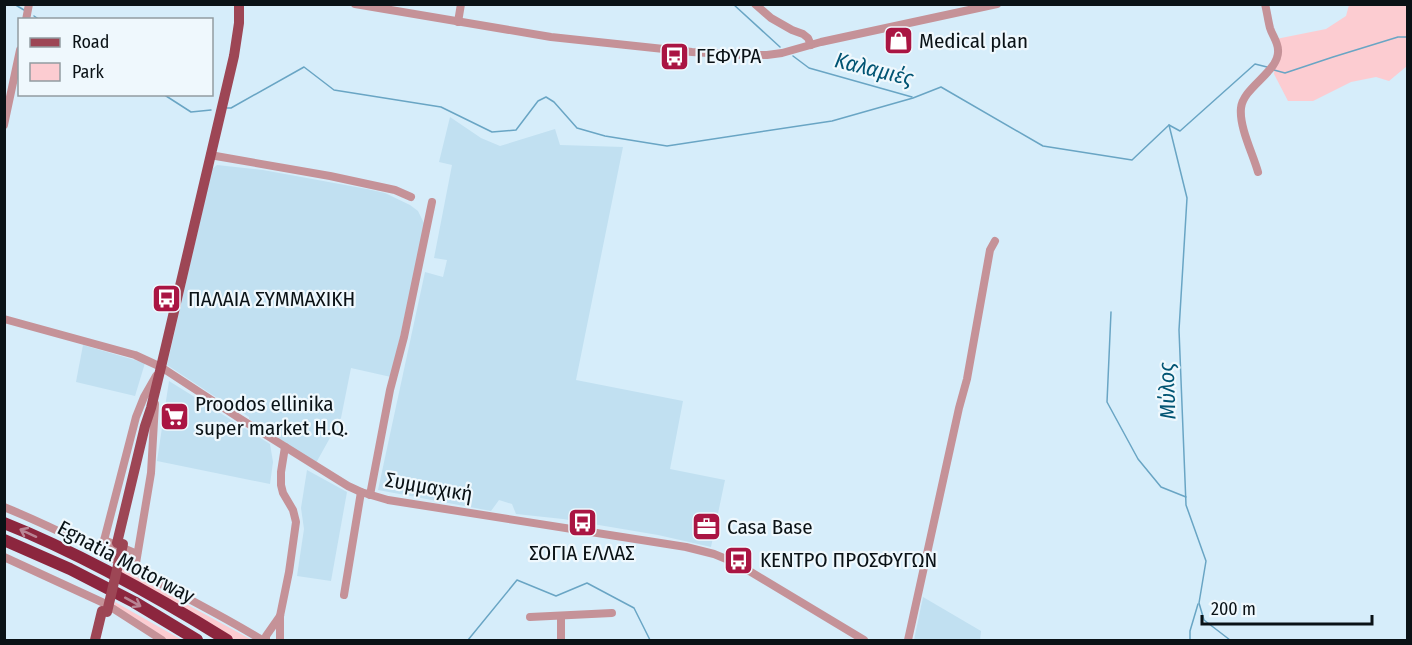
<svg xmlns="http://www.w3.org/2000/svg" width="1412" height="645" font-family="'Fira Sans Condensed',sans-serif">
<rect width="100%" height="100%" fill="#d6edfa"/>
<!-- built -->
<g fill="#c1e0f1">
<path d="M450,117l31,21 19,8 55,-17 5,16 63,2 -47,233 107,21 -13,68 55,11 -14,67 -53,-12 -95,-16 -47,-5 -4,-10 -13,-4 -8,11 -113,-21 47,-218 18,5 4,-17 -13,-2 18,-93 -13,-3z"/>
<path d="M217,165l46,5 104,19 18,4 25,12 8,6 7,14 -34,152 -40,-9 -10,50 -25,45 -67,-44v-2l-6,-4h-3l-73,-48 45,-196z"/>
<path d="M83,345l62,18 -10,33 -59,-14z"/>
<path d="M169,381l101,63 3,18 -3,22 -113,-23z"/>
<path d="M307,470l40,22 -16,89 -34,-5 7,-47 -3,-21z"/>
<path d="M923,597l58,34 -1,9h-66z"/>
</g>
<!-- green -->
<g fill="#fcccd1">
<path d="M1349,5h58v61l-18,15 -13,-4 -25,5 -38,19h-25l-14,-27 2,-35 50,-10 20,-13z"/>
<path d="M122,569l130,71h-17l-115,-65z"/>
<path d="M115,602l67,38h-15l-24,-17 -29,-16z"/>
</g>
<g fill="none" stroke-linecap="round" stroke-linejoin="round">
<!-- stream -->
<g stroke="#69a5c4" stroke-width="1.5">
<path d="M14,4l10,6"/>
<path d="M733,4l47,43"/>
<path d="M34,16l6,4"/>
<path d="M793,56l16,12 103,29"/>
<path d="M1274,70l11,3 48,-16 65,-20h10"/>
<path d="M163,94l28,18 20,-2"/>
<path d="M227,108h4l73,-41 30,23 107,17 51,25 24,-2 22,-29 8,-4 8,5 23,26 28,8 62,10 165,-25 81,-23 28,-11 102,59 89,14 37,-35 11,6 75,-67 12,3"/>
<path d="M1169,125l18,73 -8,132 7,175 20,56 -7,42 5,17 26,20"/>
<path d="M1111,312l-4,90 31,57 23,28 25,10"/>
<path d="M468,640l49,-60 39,16 31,-13 47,25 16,32"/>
<path d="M1190,640v-9l8,-27"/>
</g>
<!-- minor -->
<g stroke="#c59298" stroke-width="8">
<path d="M355,4l196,33 141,15 50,3h25l15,-2 39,-11 176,-38"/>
<path d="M755,4l16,14 21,12 11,4 5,4 3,7"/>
<path d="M26,20l3,-16"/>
<path d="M458,22l3,-18"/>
<path d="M4,125l16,-75"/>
<path d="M210,155l120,21 65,14 16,7"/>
<path d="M1258,172c-5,-18 -19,-45 -17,-64 2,-21 39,-37 37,-58 0,-8 -6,-15 -8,-22 -2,-8 -3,-16 -5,-24"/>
<path d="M4,319l131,36 26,12 78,51 109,68 13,6 27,8 298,47 28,7 22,9 128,77"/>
<path d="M370,495l20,-105 14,-53 28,-135"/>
<path d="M4,507c59,24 114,54 170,84 30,16 59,31 88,49"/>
<path d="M104,540l33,14"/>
<path d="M101,552l35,-135 8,-20 12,-21"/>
<path d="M4,557l102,47 56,36"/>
<path d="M135,569l16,-96 4,-69"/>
<path d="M344,595l17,-103"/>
<path d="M561,616v24"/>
<path d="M530,617l82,-4"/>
<path d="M266,640v-4l14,-20"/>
<path d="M280,640v-24l9,-44 7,-50 -3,-12 -10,-17 -2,-8v-13l4,-25"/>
<path d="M908,640l51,-232 8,-29 23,-129 5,-9"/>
</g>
<!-- major -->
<g stroke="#9d4655" stroke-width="10">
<path d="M117,543l28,-117 6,-18 10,-41 73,-311 5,-33v-19"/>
<path d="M95,640l7,-29"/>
</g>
<!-- highway -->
<g stroke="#8c263e" stroke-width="12">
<path d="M4,523c78,31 152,73 223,117"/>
<path d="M4,540l66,29 64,33 63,38"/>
</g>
<!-- major-bridge -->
<path stroke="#9d4655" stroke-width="10" d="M107,612l16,-68"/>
</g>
<!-- one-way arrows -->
<defs><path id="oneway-shaft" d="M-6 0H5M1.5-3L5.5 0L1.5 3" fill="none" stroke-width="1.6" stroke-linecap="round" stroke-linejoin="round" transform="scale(1.5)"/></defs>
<g stroke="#b98494">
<use href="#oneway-shaft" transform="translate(28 533) rotate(-155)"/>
<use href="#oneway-shaft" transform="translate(133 602) rotate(29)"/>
</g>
<!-- icons -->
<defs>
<symbol id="shop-square" viewBox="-11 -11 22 22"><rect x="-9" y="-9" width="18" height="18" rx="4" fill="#aa1543" stroke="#eff8fd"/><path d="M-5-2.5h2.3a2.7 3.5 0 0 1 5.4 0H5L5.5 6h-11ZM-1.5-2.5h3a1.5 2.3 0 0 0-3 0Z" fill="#fff"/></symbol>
<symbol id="bus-square" viewBox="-11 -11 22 22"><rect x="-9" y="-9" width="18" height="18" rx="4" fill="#aa1543" stroke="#eff8fd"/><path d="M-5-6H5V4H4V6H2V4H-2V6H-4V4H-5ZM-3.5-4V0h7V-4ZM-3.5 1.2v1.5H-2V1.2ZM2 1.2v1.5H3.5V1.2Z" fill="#fff"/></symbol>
<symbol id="supermarket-square" viewBox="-11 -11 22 22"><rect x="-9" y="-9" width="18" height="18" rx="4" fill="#aa1543" stroke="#eff8fd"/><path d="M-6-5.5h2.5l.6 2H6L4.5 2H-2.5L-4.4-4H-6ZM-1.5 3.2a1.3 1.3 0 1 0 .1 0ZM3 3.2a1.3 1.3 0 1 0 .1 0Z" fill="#fff"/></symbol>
<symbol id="office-square" viewBox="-11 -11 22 22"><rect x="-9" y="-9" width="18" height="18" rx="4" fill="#aa1543" stroke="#eff8fd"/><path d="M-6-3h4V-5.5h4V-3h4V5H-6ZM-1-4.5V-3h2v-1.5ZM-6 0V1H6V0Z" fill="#fff"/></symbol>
</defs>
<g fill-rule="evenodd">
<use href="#shop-square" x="882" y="24" width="33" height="33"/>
<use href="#bus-square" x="658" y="40" width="33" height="33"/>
<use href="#bus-square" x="150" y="282" width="33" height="33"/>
<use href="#supermarket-square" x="158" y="400" width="33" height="33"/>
<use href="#bus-square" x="566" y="506" width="33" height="33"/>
<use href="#office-square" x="690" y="510" width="33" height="33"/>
<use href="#bus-square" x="722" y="544" width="33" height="33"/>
</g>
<g text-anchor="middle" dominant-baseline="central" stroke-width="4.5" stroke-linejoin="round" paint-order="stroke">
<!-- poi labels -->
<g font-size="21" fill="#0a1216" stroke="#eff8fd" text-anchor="start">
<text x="919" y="41">Medical plan</text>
<text x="696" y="56">ΓΕΦΥΡΑ</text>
<text x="188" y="299">ΠΑΛΑΙΑ ΣΥΜΜΑΧΙΚΗ</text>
<text x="195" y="404">Proodos ellinika<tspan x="195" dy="24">super market H.Q.</tspan></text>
<text x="727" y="527">Casa Base</text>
<text x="582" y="553" text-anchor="middle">ΣΟΓΙΑ ΕΛΛΑΣ</text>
<text x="760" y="560">ΚΕΝΤΡΟ ΠΡΟΣΦΥΓΩΝ</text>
</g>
<!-- street labels -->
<g font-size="21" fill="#0a1216" stroke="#eff8fd">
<text transform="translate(429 487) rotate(10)">Συμμαχική</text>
<text transform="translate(126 562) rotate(28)">Egnatia Motorway</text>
</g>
<!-- water labels -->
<g font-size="22" font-style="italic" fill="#005473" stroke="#eff8fd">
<text transform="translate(874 69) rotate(14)">Καλαμιές</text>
<text transform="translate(1167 391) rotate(-92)">Μύλος</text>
</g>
</g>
<!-- border -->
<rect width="1412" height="645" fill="none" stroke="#0a1216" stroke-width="12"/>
<!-- legend -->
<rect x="18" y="18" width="195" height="78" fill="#eff8fd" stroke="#939ca1" stroke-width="1.5"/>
<rect x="30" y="38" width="30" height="9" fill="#9d4655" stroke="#939ca1" stroke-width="1.5"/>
<text x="72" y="48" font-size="18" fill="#0a1216">Road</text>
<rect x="30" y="63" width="30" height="18" fill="#fcccd1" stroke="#939ca1" stroke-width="1.5"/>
<text x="72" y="78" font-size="18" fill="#0a1216">Park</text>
<!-- scale -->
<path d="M1202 615v9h170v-9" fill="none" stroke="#0a1216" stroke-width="3"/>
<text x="1211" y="615" font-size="18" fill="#0a1216" stroke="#eff8fd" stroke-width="4.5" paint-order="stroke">200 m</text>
</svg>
